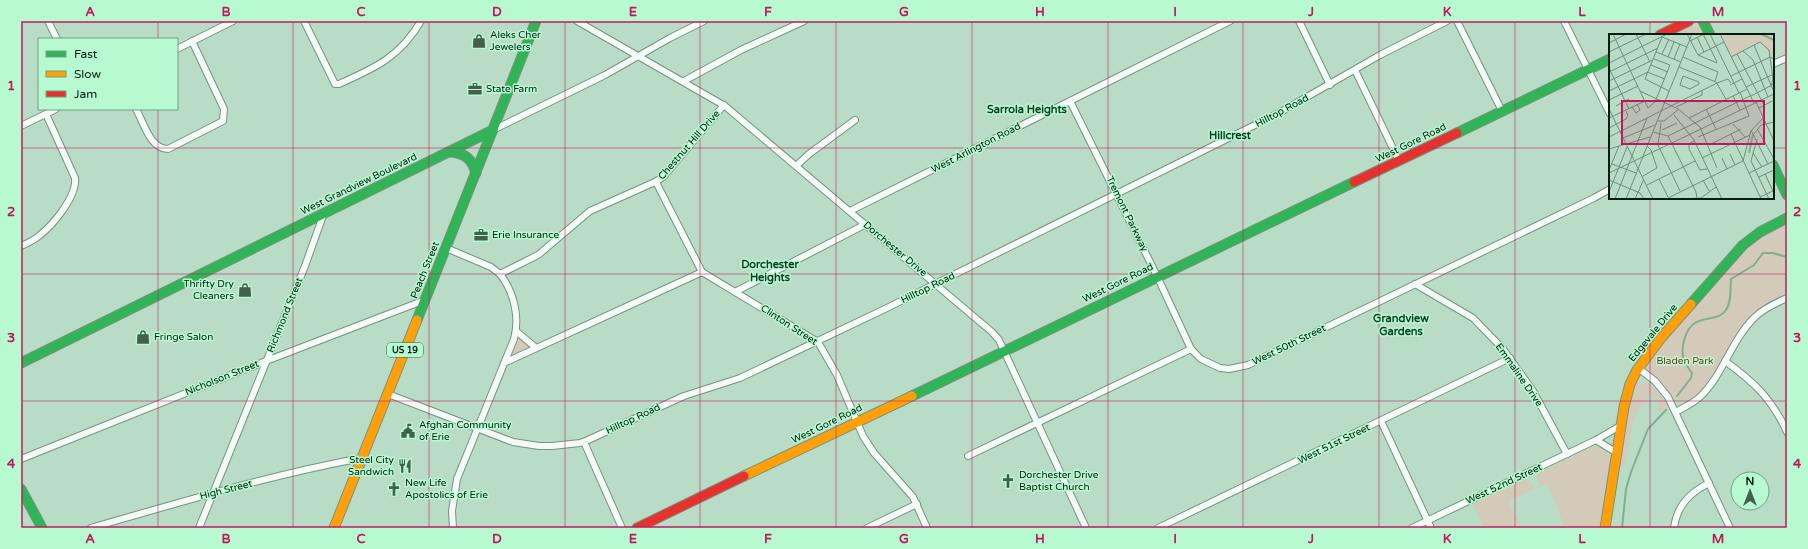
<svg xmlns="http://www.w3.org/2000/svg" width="1808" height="549" font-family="'Varela Round',sans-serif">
<rect width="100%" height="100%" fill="#b9dcc6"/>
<!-- green -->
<g fill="#d3cab9">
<path d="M1694,26l6,2 5,7h-34z"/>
<path d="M1787,222v72l-15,7 -22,17 -45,68c-9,10 -15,16 -29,15l-18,-22 -10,-9 -2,-5 1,-4 98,-116z"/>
<path d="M519,337l11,10 -15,8 -4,1z"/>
<path d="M1643,382c12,3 19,15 25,26l-10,4 -1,-12 -8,-5 -6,12 -5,1 -6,16 -6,38 -6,6 5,-44 9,-40z"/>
<path d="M1593,446c9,0 13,3 18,12l-11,70h-35l-17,-44 -8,2 -3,-7v-5z"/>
<path d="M1526,479l4,2 4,8 -26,12 14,27h-38l-11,-24z"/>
</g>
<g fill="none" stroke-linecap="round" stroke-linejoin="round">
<!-- stream -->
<g stroke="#7eb192" stroke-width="2">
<path d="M1677,396l14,-18 1,-5c-3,-4 -6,-8 -8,-13 -4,-11 1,-31 11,-37 10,-7 24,-2 31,-13 6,-9 4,-21 5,-31l23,-14 9,-12h9l15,4"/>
<path d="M1622,528l4,-39 5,-17 17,-43 18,-19"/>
</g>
<defs>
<g id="street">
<path d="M48,21l9,18"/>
<path d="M304,21l31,63h4c36,-16 61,-27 82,-63"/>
<path d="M577,21l148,85 267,226 7,8 87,188"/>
<path d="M1299,21l31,64"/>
<path d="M1457,21l45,90"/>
<path d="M1564,21l46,93"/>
<path d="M177,49l56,-28"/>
<path d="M1773,64l14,-6"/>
<path d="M1355,70l44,91"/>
<path d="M684,81l57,-31 63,-29"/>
<path d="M1070,101l87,175 34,73 10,10 19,9 9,1 19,-4 346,-167 16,-9"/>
<path d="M136,109c8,14 14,40 32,40l55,-28 1,-12 -32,-68"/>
<path d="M21,126l35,-17"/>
<path d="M493,130l112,-55 65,-37 34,-17"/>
<path d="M797,165l12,-11 46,-34"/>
<path d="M656,182l46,90 116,70 19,33 26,61 11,17 39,44 14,31"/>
<path d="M850,211l380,-190"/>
<path d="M21,246c7,-3 14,-6 19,-11 14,-11 37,-39 35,-57l-29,-64"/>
<path d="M446,248l45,19 9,7 38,-19 52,-44 65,-29 8,-5 61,-72"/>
<path d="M1415,284l58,34 30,31 30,42 34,63"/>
<path d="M735,292l131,-68"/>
<path d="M516,331l19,16"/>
<path d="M1725,361c29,21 47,38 62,71"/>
<path d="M504,363l198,-91"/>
<path d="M1638,368l17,13 13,16 62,131"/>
<path d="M388,394l125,48 26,4h13l28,-3 8,-3 96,-44 56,-18 149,-71 390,-194 101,-58 67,-34"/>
<path d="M1676,412c8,-5 18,-9 25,-16 23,-23 31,-57 54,-79 9,-9 21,-14 32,-19"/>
<path d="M1381,421l50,107"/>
<path d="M1596,440l21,13"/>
<path d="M584,442l38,86"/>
<path d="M968,456l223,-107"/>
<path d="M21,459l245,-98 159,-61"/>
<path d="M91,528c90,-26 179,-53 271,-70"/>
<path d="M199,528l106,-262 19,-53"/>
<path d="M453,528l-1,-17 5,-32 57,-140c6,-22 0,-47 -14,-65"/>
<path d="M867,528l50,-24"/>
<path d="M1158,528l352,-170"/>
<path d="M1412,528l184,-88 24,-14"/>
<path d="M1674,528c3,-22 15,-35 35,-45"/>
</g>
<g id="fast">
<path d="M1703,21l7,14"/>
<path d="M1457,133l153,-74"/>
<path d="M450,152c15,1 22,7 26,21"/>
<path d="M1773,165l14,30"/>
<path d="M1691,304l52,-59 17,-13 27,-14"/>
<path d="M417,320l119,-299"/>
<path d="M21,363l472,-233"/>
<path d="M912,396l442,-214"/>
<path d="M21,489l21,39"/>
</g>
<g id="slow">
<path d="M744,476l168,-80"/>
<path d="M334,528l83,-208"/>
<path d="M1605,528l19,-121 6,-23 7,-14 24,-32 30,-34"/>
</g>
<g id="jam">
<path d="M1660,35l29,-14"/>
<path d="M1354,182l103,-49"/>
<path d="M637,528l107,-52"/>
</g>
</defs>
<!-- street casing -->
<use href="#street" stroke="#769382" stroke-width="8"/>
<!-- fast casing -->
<use href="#fast" stroke="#769382" stroke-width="11"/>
<!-- slow casing -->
<use href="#slow" stroke="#769382" stroke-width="11"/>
<!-- jam casing -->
<use href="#jam" stroke="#769382" stroke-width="11"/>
<!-- street -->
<use href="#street" stroke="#f4faf6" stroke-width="6"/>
<!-- fast -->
<use href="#fast" stroke="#30b455" stroke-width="9"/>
<!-- slow -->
<use href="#slow" stroke="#ff9f0a" stroke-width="9"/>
<!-- jam -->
<use href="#jam" stroke="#e5322d" stroke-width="9"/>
</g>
<!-- grid -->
<path fill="none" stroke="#c2185b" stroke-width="1" stroke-opacity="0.55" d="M158,21v18M293,21v507M429,21v507M565,21v507M700,21v507M836,21v507M972,21v507M1108,21v507M1243,21v507M1379,21v507M1515,21v507M1650,21v14M158,109v419M21,148h1589M1773,148h14M1650,198v330M21,274h1766M21,401h1766"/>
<!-- icons -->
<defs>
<symbol id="shop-bare" viewBox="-9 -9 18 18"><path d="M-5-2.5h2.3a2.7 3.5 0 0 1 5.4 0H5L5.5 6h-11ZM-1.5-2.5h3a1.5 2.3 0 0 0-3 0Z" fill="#435f4e" stroke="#b7f9d0" stroke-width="2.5" paint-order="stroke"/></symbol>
<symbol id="office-bare" viewBox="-9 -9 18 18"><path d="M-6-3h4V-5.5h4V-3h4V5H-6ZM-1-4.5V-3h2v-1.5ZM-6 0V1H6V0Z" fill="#435f4e" stroke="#b7f9d0" stroke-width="2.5" paint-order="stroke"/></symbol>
<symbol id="civic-bare" viewBox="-9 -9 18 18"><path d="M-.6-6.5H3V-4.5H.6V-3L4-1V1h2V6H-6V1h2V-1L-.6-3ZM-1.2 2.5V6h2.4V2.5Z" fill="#435f4e" stroke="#b7f9d0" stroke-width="2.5" paint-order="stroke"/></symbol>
<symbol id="restaurant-bare" viewBox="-9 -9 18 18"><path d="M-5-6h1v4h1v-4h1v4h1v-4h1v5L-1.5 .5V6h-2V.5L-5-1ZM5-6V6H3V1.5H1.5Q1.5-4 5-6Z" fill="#435f4e" stroke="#b7f9d0" stroke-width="2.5" paint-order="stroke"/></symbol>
<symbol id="church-bare" viewBox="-9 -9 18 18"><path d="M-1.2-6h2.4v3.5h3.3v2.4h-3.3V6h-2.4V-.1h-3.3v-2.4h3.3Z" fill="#435f4e" stroke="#b7f9d0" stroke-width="2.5" paint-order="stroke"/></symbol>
</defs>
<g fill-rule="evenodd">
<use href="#shop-bare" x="469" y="31" width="20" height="20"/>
<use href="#office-bare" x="465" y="79" width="20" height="20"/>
<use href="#office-bare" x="471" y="225" width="20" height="20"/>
<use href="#shop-bare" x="235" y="280" width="20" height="20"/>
<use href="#shop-bare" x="133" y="327" width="20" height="20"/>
<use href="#civic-bare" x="398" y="421" width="20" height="20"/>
<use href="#restaurant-bare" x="395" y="456" width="20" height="20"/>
<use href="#church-bare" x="998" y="471" width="20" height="20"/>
<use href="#church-bare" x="384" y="479" width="20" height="20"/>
</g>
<g text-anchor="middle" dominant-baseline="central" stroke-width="3" stroke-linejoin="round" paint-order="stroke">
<!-- shield labels -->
<rect fill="#b7f9d0" stroke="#395e48" stroke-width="1" x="387" y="343" width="36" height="14" rx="3"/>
<g font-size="9" font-weight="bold" fill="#031c0e">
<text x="405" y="350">US 19</text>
</g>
<!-- poi labels -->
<g font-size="10" fill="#031c0e" stroke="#b7f9d0" text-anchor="start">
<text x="490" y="35">Aleks Cher<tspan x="490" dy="12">Jewelers</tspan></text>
<text x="486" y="89">State Farm</text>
<text x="492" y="235">Erie Insurance</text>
<text x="234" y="284" text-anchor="end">Thrifty Dry<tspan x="234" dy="12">Cleaners</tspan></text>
<text x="154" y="337">Fringe Salon</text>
<text x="419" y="425">Afghan Community<tspan x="419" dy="12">of Erie</tspan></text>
<text x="394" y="460" text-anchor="end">Steel City<tspan x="394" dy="12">Sandwich</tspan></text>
<text x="1019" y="475">Dorchester Drive<tspan x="1019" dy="12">Baptist Church</tspan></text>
<text x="405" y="483">New Life<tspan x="405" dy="12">Apostolics of Erie</tspan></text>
</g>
<!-- street labels -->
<g font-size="10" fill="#031c0e" stroke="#b7f9d0">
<text transform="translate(1282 111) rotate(-28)">Hilltop Road</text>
<text transform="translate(1411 143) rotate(-26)">West Gore Road</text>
<text transform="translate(689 145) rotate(-49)">Chestnut Hill Drive</text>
<text transform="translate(976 148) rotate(-27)">West Arlington Road</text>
<text transform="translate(359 184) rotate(-26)">West Grandview Boulevard</text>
<text transform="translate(1127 214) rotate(64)">Tremont Parkway</text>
<text transform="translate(895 249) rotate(40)">Dorchester Drive</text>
<text transform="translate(425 270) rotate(-68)">Peach Street</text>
<text transform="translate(1118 283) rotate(-26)">West Gore Road</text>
<text transform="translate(928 288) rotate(-26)">Hilltop Road</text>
<text transform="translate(285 315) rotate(-68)">Richmond Street</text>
<text transform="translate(789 325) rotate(33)">Clinton Street</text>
<text transform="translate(1653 333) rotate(-51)">Edgevale Drive</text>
<text transform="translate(1289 345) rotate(-26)">West 50th Street</text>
<text transform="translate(1519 375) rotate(55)">Emmaline Drive</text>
<text transform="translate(222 378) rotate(-22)">Nicholson Street</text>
<text transform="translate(633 419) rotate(-25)">Hilltop Road</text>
<text transform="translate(827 424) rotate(-26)">West Gore Road</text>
<text transform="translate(1334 444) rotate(-26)">West 51st Street</text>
<text transform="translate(1504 484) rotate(-25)">West 52nd Street</text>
<text transform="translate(226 490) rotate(-14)">High Street</text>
</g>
<!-- park labels -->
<g font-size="10" fill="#7d321b" stroke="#b7f9d0">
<text x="1685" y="361">Bladen Park</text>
</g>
<!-- neighbourhood labels -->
<g font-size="11" font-weight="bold" fill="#0c3f26" stroke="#b7f9d0">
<text x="1027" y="109">Sarrola Heights</text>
<text x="1230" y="135">Hillcrest</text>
<text x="770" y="264">Dorchester<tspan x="770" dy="13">Heights</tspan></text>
<text x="1401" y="318">Grandview<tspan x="1401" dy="13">Gardens</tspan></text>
</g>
</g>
<!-- overview -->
<g transform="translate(1609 34)">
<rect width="165" height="165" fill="#b9dcc6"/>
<path d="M112,0h52l1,25 -14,-17 -29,14z" fill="#d3cab9"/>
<path fill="none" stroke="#7eb192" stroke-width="2" d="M152,0l13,6M140,119l4,-19"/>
<path fill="none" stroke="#708f7c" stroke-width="1" d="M4,0l35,74 7,-6 15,-37M27,0l14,28M78,0l11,21 19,8M94,0l14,28M101,0l29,59M111,0l34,69M53,3l-17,42 24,12M53,3l25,10M88,3l7,15M81,7l14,-7M0,9l17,-9M145,11l17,40M134,17l10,9 15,37M0,18l37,-18M47,18l25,10M53,20l7,-15M128,20l27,51M89,21l26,-13M59,23l6,-15M74,23l35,15 -3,9M122,23l29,-15 9,8 4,29 -2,7 3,5M45,25l16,6M65,25l6,-15M0,29l58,-29M42,31l17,7M70,33l37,15 10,17M0,34l20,41M0,38l49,-24M38,38l18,7M74,42l16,6v2l-9,5 -10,-4zM122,42l39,-19 4,2M0,47l44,-21M121,51l12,-6M137,53l28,-13M0,57l39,-19M31,57l38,18 22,18 17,41M124,62l7,14M142,62l23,-12M0,66l29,-14M147,68l18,39M7,72l13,-7M23,73l4,6 4,-3 -3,-6M67,73l26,-12v-4M150,74l15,-8M0,75l44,90M97,75l10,20M65,81l20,25 28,59M0,84l36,-17M80,84l58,-29M49,87h6l15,-12M52,89l-3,22 22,46M124,90l12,13M0,94l17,-9 2,-3 -2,-5M53,96l15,-7M142,96l17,34M149,96l16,29M44,98l15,4 82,-40M122,100l30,65M145,100l7,-9 13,-3M59,102l28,56 1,7M0,103l108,-54 11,-4 3,4M89,103l51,-21 -9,-24M14,104l32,-13M148,105l-6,22 18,38M85,107l-5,3v5l11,21 7,-1M100,111l32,-16M0,115l41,-12M144,119l9,14M121,120l5,11M93,124l48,-23M113,124l5,11M3,130l24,9M0,136l10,-24M0,139l165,-79M140,139l25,-12M156,140l8,17M34,142l14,-8 -6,-18 -4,-4M150,143l15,-7M50,145l9,18M0,146l31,13 4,6M94,146l6,11M38,151l48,-24M0,158l18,-45M151,163l13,-6M6,165l32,-81M17,165l66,-165M26,165l9,-20M57,165l77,-38 8,-30 12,-13M73,165l19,-1 15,-11"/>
<path fill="#c2185b" fill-opacity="0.15" stroke="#c2185b" stroke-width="2" d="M13,67h142v43h-142z"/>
<rect width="165" height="165" fill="none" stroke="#031c0e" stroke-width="2"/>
</g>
<!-- border -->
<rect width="1808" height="549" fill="none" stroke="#b7f9d0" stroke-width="44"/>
<!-- legend -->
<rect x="38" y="38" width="140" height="72" fill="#b7f9d0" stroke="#6fa182"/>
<rect x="46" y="51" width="20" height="6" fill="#30b455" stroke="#6fa182"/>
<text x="74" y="58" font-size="12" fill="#031c0e">Fast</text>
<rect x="46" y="71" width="20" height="6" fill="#ff9f0a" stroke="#6fa182"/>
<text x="74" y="78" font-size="12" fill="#031c0e">Slow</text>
<rect x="46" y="91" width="20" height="6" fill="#e5322d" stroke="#6fa182"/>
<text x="74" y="98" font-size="12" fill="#031c0e">Jam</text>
<!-- north arrow -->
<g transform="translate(1750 491)"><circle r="19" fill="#b7f9d0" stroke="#6fa182"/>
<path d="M0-3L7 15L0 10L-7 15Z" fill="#435f4e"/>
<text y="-6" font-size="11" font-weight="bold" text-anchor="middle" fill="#031c0e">N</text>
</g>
<rect x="22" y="22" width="1764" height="505" fill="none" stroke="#c2185b" stroke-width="1.5"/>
<g font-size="13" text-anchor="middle" font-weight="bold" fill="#c2185b">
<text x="90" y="16">A</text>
<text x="226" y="16">B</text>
<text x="361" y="16">C</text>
<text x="497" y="16">D</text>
<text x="633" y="16">E</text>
<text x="768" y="16">F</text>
<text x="904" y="16">G</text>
<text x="1040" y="16">H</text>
<text x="1175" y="16">I</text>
<text x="1311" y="16">J</text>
<text x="1447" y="16">K</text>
<text x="1582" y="16">L</text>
<text x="1718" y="16">M</text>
<text x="11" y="90">1</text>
<text x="1797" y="90">1</text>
<text x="11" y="216">2</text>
<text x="1797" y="216">2</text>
<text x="11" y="342">3</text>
<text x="1797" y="342">3</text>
<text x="11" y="468">4</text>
<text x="1797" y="468">4</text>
<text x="90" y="543">A</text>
<text x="226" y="543">B</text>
<text x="361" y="543">C</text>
<text x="497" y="543">D</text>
<text x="633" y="543">E</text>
<text x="768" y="543">F</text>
<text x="904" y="543">G</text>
<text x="1040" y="543">H</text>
<text x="1175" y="543">I</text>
<text x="1311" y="543">J</text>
<text x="1447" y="543">K</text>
<text x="1582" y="543">L</text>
<text x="1718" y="543">M</text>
</g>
</svg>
